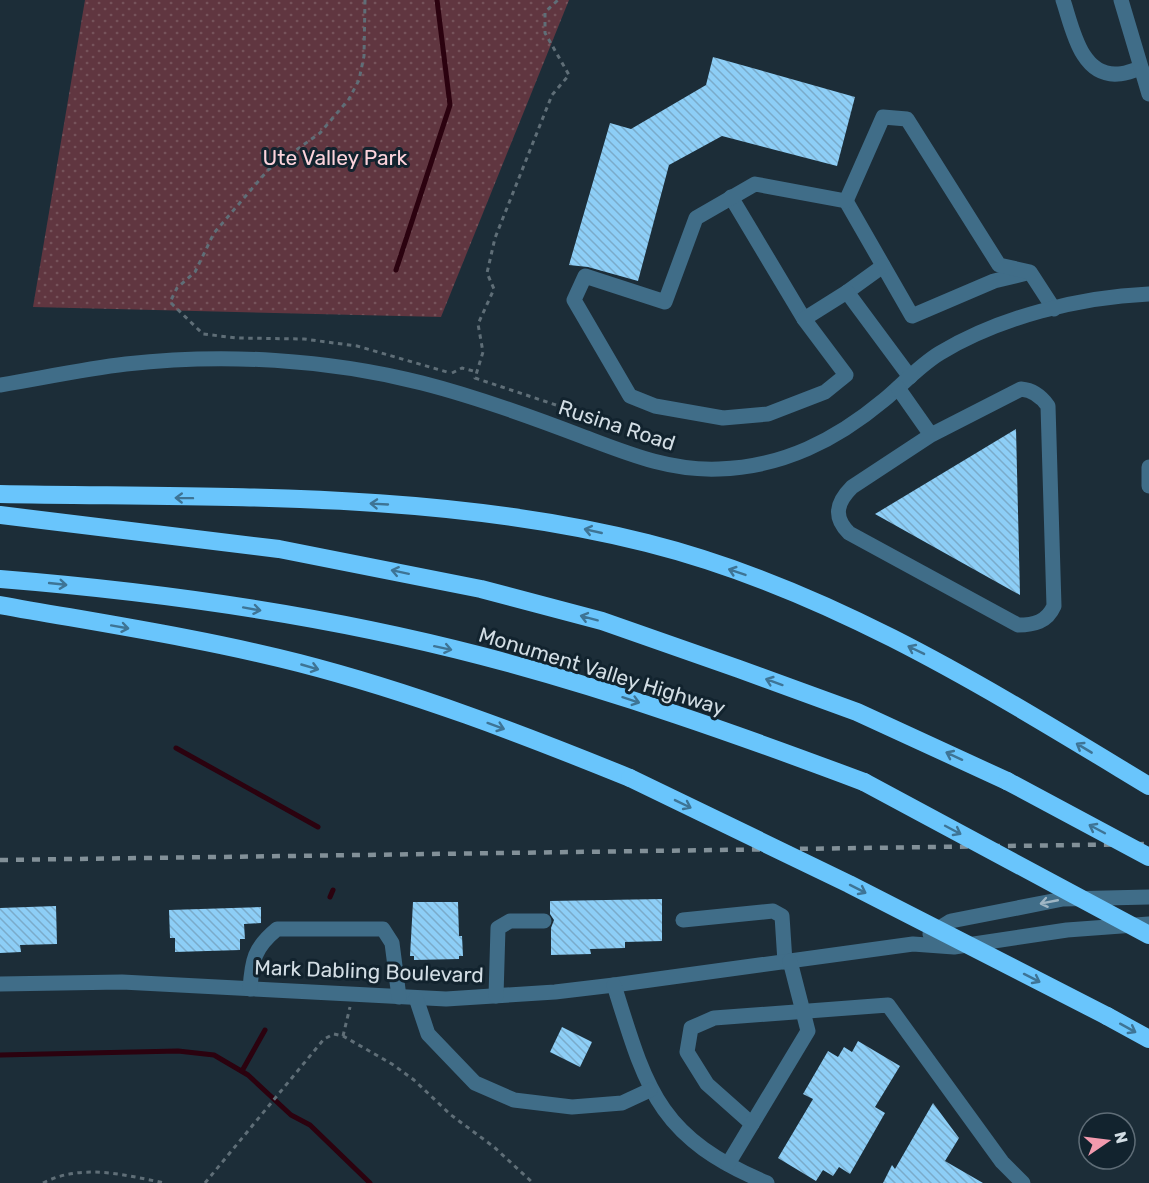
<svg xmlns="http://www.w3.org/2000/svg" width="1149" height="1183" font-family="Rubik,sans-serif">
<defs>
<pattern id="grass-dots" width="8" height="8" patternUnits="userSpaceOnUse" patternTransform="scale(1.5)"><rect width="8" height="8" fill="#603640"/><path d="M2 2h.1M6 6h.1" fill="none" stroke="#76535b" stroke-width="1.8" stroke-linecap="round"/></pattern>
<pattern id="building-back-hatch" width="6" height="6" patternUnits="userSpaceOnUse" patternTransform="scale(1.5)"><rect width="6" height="6" fill="#8dcef6"/><path d="M-1 5l2 2M0 0l6 6M5-1l2 2" fill="none" stroke="#7aabca"/></pattern>
</defs>
<rect width="100%" height="100%" fill="#1c2d38"/>
<!-- grass -->
<path fill="url(#grass-dots)" d="M85,0h484l-128,317 -408,-10z"/>
<g fill="none" stroke-linecap="round" stroke-linejoin="round">
<!-- stream -->
<g stroke="#2b020f" stroke-width="5">
<path d="M396,270l54,-165 -13,-105"/>
<path d="M176,748l142,79"/>
<path d="M330,897l3,-7"/>
<path d="M0,1055l178,-4 36,4 34,20 43,40 19,10 60,58"/>
<path d="M242,1071l23,-41"/>
</g>
</g>
<!-- building -->
<g fill="url(#building-back-hatch)">
<path d="M713,57l142,40 -18,69 -115,-30 -53,29 -31,116 -50,-14 -19,-2 41,-142 21,6 75,-44z"/>
<path d="M1016,429l4,166 -145,-81z"/>
<path d="M662,899v42l-37,1v6l-35,1 1,5 -40,1v-27l3,-8 -4,-6v-13z"/>
<path d="M413,902h45l1,34h3l1,20h-4v3l-45,1v-4h-4z"/>
<path d="M56,906l1,38 -37,1 1,7 -21,1v-45z"/>
<path d="M261,907v16l-17,1 1,15h-5v11l-65,2v-14h-5l-1,-28z"/>
<path d="M562,1027l30,15 -12,25 -30,-15z"/>
<path d="M858,1041l42,25 -25,41 10,6 -35,61 -11,-7 -6,9 -10,-6 -7,11 -38,-23 35,-59 -10,-5 25,-43 10,6 6,-10 8,5z"/>
<path d="M933,1103l26,35 -14,23 38,22h-100l9,-18 3,4z"/>
</g>
<g fill="none" stroke-linecap="round" stroke-linejoin="round">
<!-- path -->
<g stroke="#5f6e77" stroke-width="3" stroke-dasharray="4.5 4.5" stroke-linecap="butt">
<path d="M365,0l-1,56 -5,24 -10,19 -29,34 -52,37 -54,63 -19,39 -18,16 -7,14 33,32 34,4 67,1 53,7 90,26"/>
<path d="M452,373l10,-5 15,4"/>
<path d="M556,405l-81,-27 8,-26 -5,-28 16,-35 -7,-16 8,-35 57,-143 17,-20 -24,-42v-21l13,-12"/>
<path d="M343,1036l7,-29"/>
<path d="M43,1183c39,-20 81,-8 122,0"/>
<path d="M205,1183l119,-144 10,-5 9,2 49,28 22,16 37,35 43,32 39,36"/>
</g>
<!-- minor -->
<g stroke="#406d88" stroke-width="15">
<path d="M1063,0c9,26 17,77 55,74 7,0 16,-4 23,-6"/>
<path d="M1121,0l28,94"/>
<path d="M731,197l73,122"/>
<path d="M846,201l66,115 82,-35 33,-8"/>
<path d="M847,292l36,-26"/>
<path d="M910,377l-63,-85 -43,27 42,56 -21,17 -57,22 -45,4 -68,-12 -25,-10 -56,-96 11,-24 80,26 31,-84 59,-34 91,17 37,-84 24,2 92,146 31,7 24,37"/>
<path d="M0,385c42,-7 84,-16 126,-21 98,-11 201,-5 296,19 55,14 110,34 162,54 45,17 86,34 135,32 64,-2 117,-29 165,-69 18,-15 36,-35 56,-47 60,-36 139,-56 209,-59"/>
<path d="M898,388l33,47 90,-46c12,1 20,7 27,17l6,200c-7,16 -20,19 -36,19l-169,-92c-16,-16 -13,-30 3,-46l79,-52"/>
<path d="M1149,467v19"/>
<path d="M683,920l90,-9 9,5 3,46"/>
<path d="M930,934l21,-13 112,-22 86,-2"/>
<path d="M0,984l122,-2 324,17 109,-7 59,-7 299,-41 41,3 113,-17 82,-6"/>
<path d="M614,985c33,106 44,152 153,198"/>
<path d="M250,989c2,-29 4,-41 27,-60h106l9,14 7,54"/>
<path d="M496,996l2,-68 12,-7h34"/>
<path d="M416,998l12,36 47,49 39,17 58,7 50,-4 28,-13"/>
<path d="M752,1124l-45,-40 -20,-32 4,-24 23,-10 174,-13 114,157 21,21"/>
<path d="M728,1164l80,-133 -18,-70"/>
</g>
<!-- highway -->
<g stroke="#69c5fc" stroke-width="18">
<path d="M0,494c215,4 437,-4 647,49 183,46 343,147 502,243"/>
<path d="M0,515l279,34 202,40 121,32 137,48 118,43 150,69"/>
<path d="M0,579c162,13 325,36 482,77 130,34 257,79 382,126"/>
<path d="M0,605c100,18 201,33 299,58 113,29 223,71 331,115"/>
<path d="M1107,1016l42,23"/>
</g>
<!-- rail -->
<path stroke="#829098" stroke-width="4.5" stroke-dasharray="8 8" stroke-linecap="butt" d="M0,860l1149,-16"/>
<!-- highway-bridge -->
<g stroke="#69c5fc" stroke-width="18">
<path d="M630,778l219,106 258,132"/>
<path d="M1007,781l142,76"/>
<path d="M864,782l285,153"/>
</g>
</g>
<!-- one-way arrows -->
<defs><path id="oneway-shaft" d="M-6 0H5M1.5-3L5.5 0L1.5 3" fill="none" stroke-width="1.6" stroke-linecap="round" stroke-linejoin="round" transform="scale(1.5)"/></defs>
<g stroke="#3e7495">
<use href="#oneway-shaft" transform="translate(184 498) rotate(-179)"/>
<use href="#oneway-shaft" transform="translate(379 504) rotate(-177)"/>
<use href="#oneway-shaft" transform="translate(593 531) rotate(-167)"/>
<use href="#oneway-shaft" transform="translate(400 572) rotate(-168)"/>
<use href="#oneway-shaft" transform="translate(737 572) rotate(-161)"/>
<use href="#oneway-shaft" transform="translate(58 584) rotate(6)"/>
<use href="#oneway-shaft" transform="translate(252 609) rotate(10)"/>
<use href="#oneway-shaft" transform="translate(589 618) rotate(-165)"/>
<use href="#oneway-shaft" transform="translate(120 627) rotate(10)"/>
<use href="#oneway-shaft" transform="translate(443 648) rotate(12)"/>
<use href="#oneway-shaft" transform="translate(916 650) rotate(-154)"/>
<use href="#oneway-shaft" transform="translate(310 667) rotate(16)"/>
<use href="#oneway-shaft" transform="translate(774 682) rotate(-160)"/>
<use href="#oneway-shaft" transform="translate(631 700) rotate(18)"/>
<use href="#oneway-shaft" transform="translate(496 726) rotate(20)"/>
<use href="#oneway-shaft" transform="translate(1084 748) rotate(-149)"/>
<use href="#oneway-shaft" transform="translate(954 756) rotate(-155)"/>
<use href="#oneway-shaft" transform="translate(683 804) rotate(26)"/>
<use href="#oneway-shaft" transform="translate(1097 829) rotate(-152)"/>
<use href="#oneway-shaft" transform="translate(953 830) rotate(28)"/>
<use href="#oneway-shaft" transform="translate(858 889) rotate(27)"/>
<use href="#oneway-shaft" transform="translate(1032 978) rotate(27)"/>
<use href="#oneway-shaft" transform="translate(1128 1028) rotate(29)"/>
</g>
<use stroke="#9fb6c4" href="#oneway-shaft" transform="translate(1049 902) rotate(169)"/>
<g text-anchor="middle" dominant-baseline="central" stroke-width="6" stroke-linejoin="round" paint-order="stroke">
<!-- park labels -->
<g font-size="21" fill="#fcd3db" stroke="#12232e">
<text x="335" y="157">Ute Valley Park</text>
</g>
<!-- street labels -->
<g font-size="21" fill="#d2dde4" stroke="#12232e">
<text transform="translate(617 425) rotate(18)">Rusina Road</text>
<text transform="translate(602 671) rotate(17)">Monument Valley Highway</text>
<text transform="translate(369 971) rotate(2)">Mark Dabling Boulevard</text>
</g>
</g>
<!-- north arrow -->
<g transform="translate(1107 1141) rotate(76)"><circle r="28" fill="#12232e" stroke="#5f6d77" stroke-width="1.5"/>
<path d="M0-4.5L10 22L0 15L-10 22Z" fill="#f29aae"/>
<text y="-9" font-size="16" font-weight="bold" text-anchor="middle" fill="#d2dde4">N</text>
</g>
</svg>
